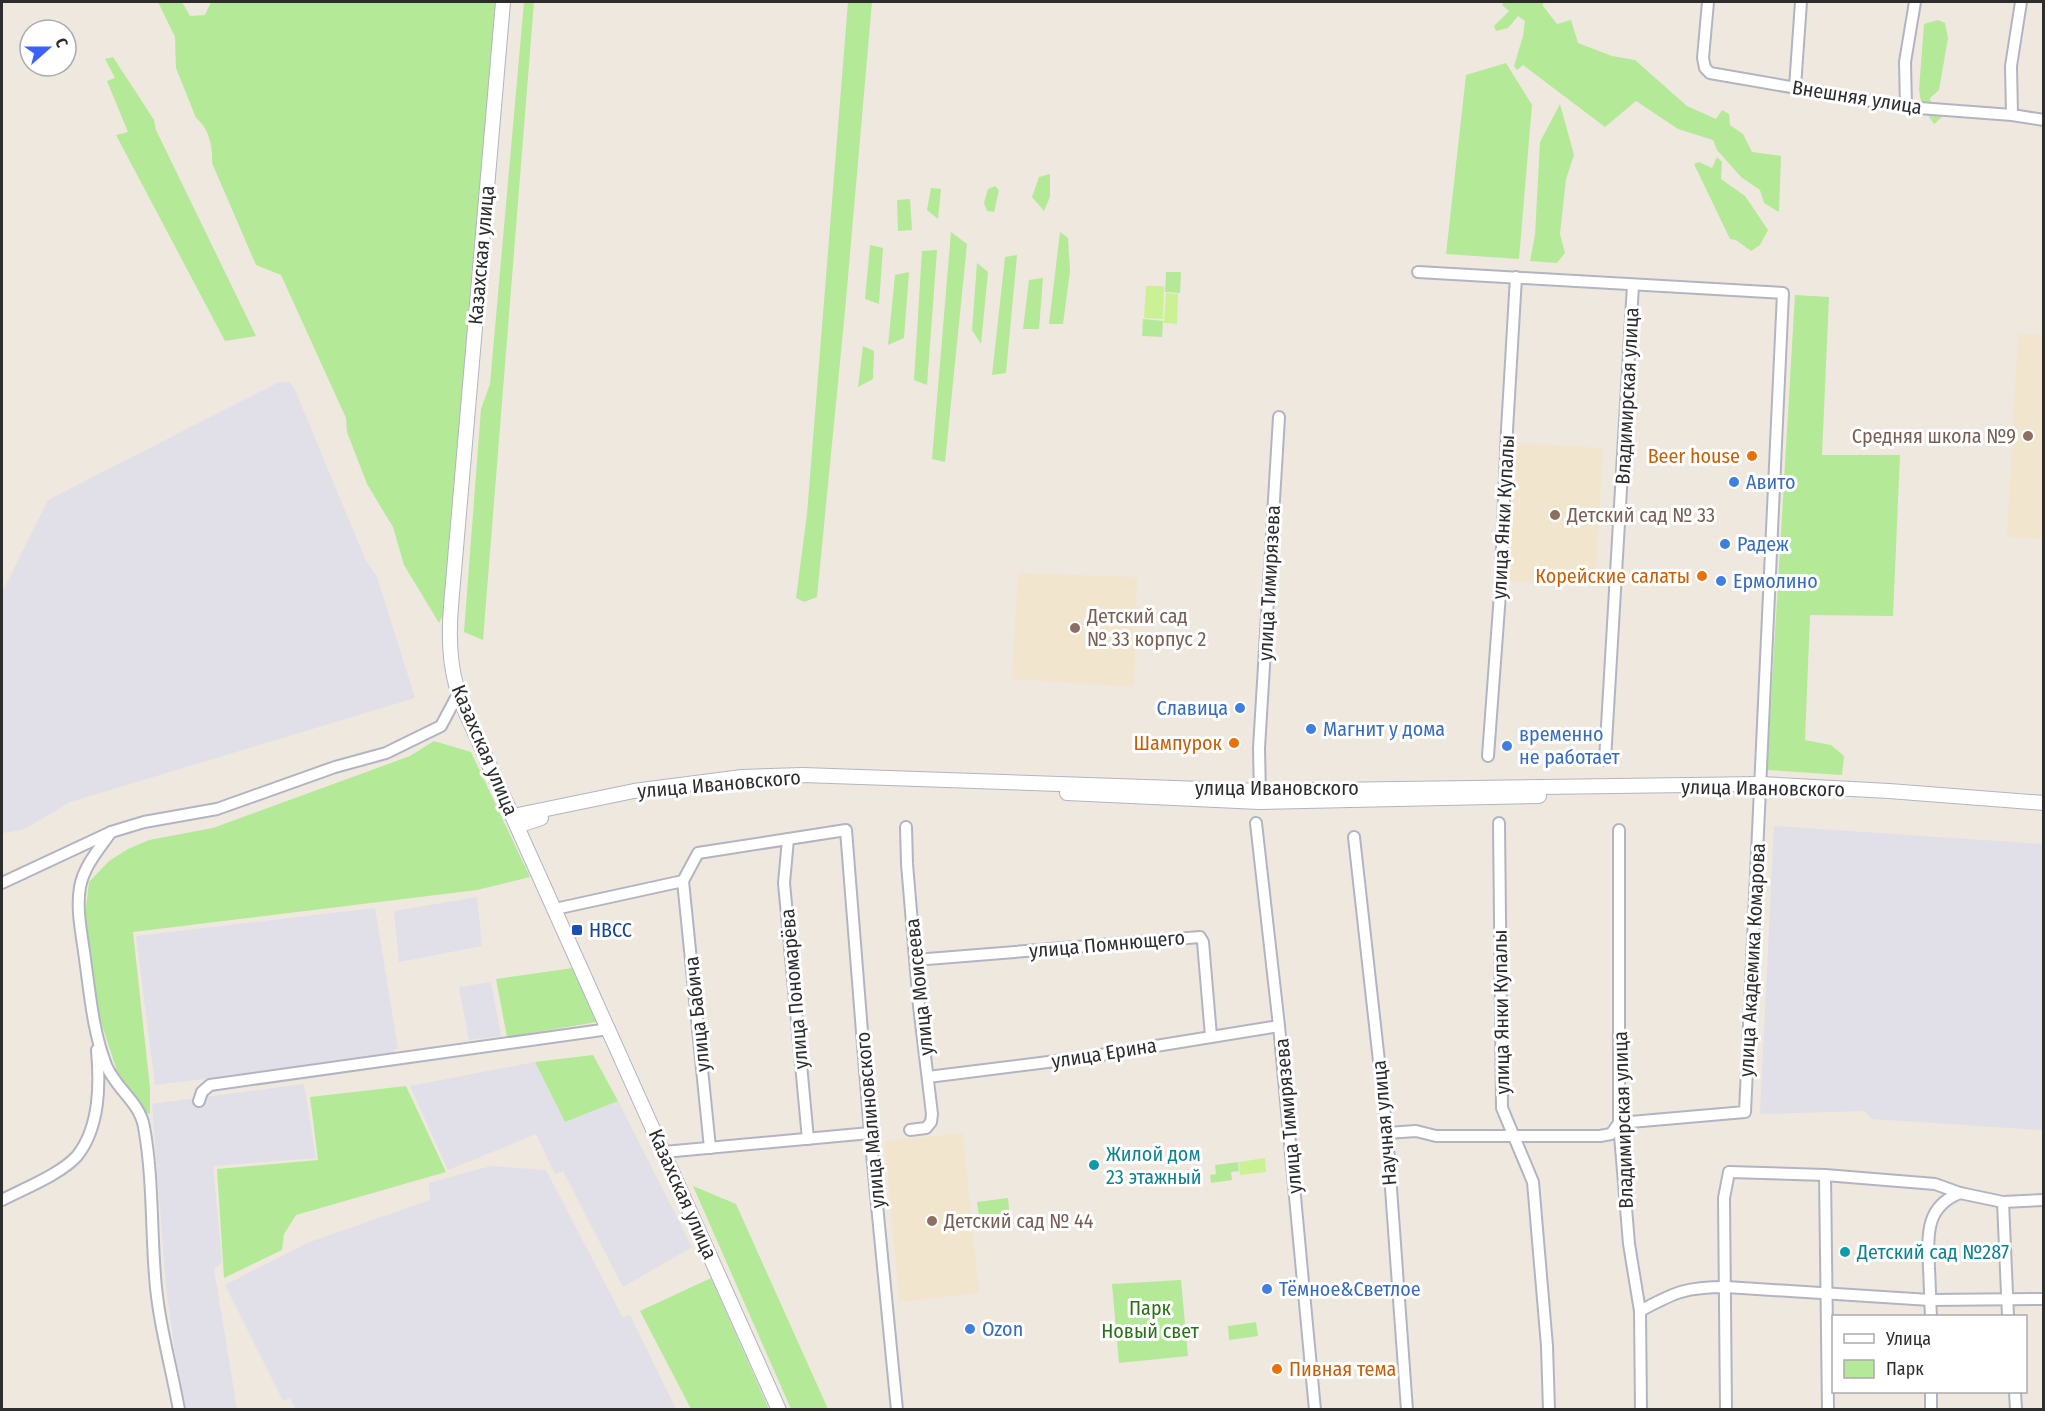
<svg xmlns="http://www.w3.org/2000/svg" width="2045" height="1411" font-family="'Fira Sans Condensed',sans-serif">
<rect width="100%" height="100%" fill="#efe8df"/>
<!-- industrial -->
<g fill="#e1dfe7">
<path d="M279,382h11l5,8 71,171 11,16 38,121 -345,104 -47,28 -21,3v-244l3,-2 43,-87z"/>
<path d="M1774,826l269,18v286l-171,-11 -7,-8 -105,3z"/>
<path d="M477,897l5,49 -83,16 -5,-51z"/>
<path d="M375,908l23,141h-4l1,5 -240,31 -19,-149z"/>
<path d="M491,982l10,54 -32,4 -10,-53z"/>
<path d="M535,1062l30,60 53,-21 74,146 -69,40 -60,-116 -8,3 -19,-40 -88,36 -38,-84z"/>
<path d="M304,1084l12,74 -103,8 9,97 -8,6 23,140h-54l-17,-123 -14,-182z"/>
<path d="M491,1166l55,4 77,148 7,-3 46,94 -380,1 -6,-12 -7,3 -58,-116 82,-42 123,-43 -1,-17z"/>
</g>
<!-- education -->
<g fill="#f1e5cd">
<path d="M2018,333l25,2v204l-36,-2z"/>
<path d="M1516,443l87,5 -8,138 -87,-5z"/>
<path d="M1018,573l119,4 -3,110 -122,-8z"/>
<path d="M963,1133l16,160 -80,9 -14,-161z"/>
</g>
<!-- green -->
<g fill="#b4e998">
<path d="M158,2h24l8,14 15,-1 6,-13h285l-50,608 -7,13 -35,-58 -11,-38 -26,-43 -20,-52 -1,-14 -65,-143 -25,-10 -44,-102c1,-16 -3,-35 -16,-45l-20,-50 -1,-31z"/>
<path d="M524,2h10l-51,638 -19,-8 17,-223 9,-25z"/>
<path d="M848,2h24l-27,309 -28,286 -13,5 -8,-4 11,-84z"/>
<path d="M1504,2h39v4l14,18 14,-4 7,23 34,13 23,4 52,46 29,13 6,-9 7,4 1,11 13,9 9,18 29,4 -2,56 -15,-9 -4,-13 -19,-13 -24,-27 -4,-10 -35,-11 -42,-28 -31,26 -82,-62 -6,5 -3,-4 9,-30 2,-15 -7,-5 -10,12 -12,3 -2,-5 15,-15 -7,-6z"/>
<path d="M1938,20l7,3 3,15 -9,52 -9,8 2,10 11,8 -9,8 -12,-18 -3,-16 5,-66z"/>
<path d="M113,57l41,63 2,10 100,206 -31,5 -109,-206 12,-3 -21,-51 8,-3 -10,-19z"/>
<path d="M1506,63l26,42 -13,154 -73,-5 20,-179z"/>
<path d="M1560,104l14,51 -8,24 -6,55 5,19 -8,10 -27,-2 5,-26 5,-93z"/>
<path d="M1717,157l5,5 -1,17 24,17 23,34 -8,15 -9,6 -15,-11 -6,-1 -36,-75 5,-2 13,6z"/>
<path d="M1050,174v23l-6,14 -12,-14 7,-20z"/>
<path d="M995,186l4,4 -5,22 -7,-1 -3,-8 4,-14z"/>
<path d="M931,188l10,1 -3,30 -11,-9z"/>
<path d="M910,199l2,31 -14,1 -1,-31z"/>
<path d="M951,232l16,12 -22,218 -13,-3z"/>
<path d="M1060,232l8,6 2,33 -7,53h-14z"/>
<path d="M870,245l13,3 -4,56 -14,-5z"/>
<path d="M937,250l-10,135 -13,-5 8,-129z"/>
<path d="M1017,255l-11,118 -14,2 13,-118z"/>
<path d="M977,263l11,9 -7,72 -9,-14z"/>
<path d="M909,272l-5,66 -16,7 7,-70z"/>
<path d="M1166,272h15l-1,21 -15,-1z"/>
<path d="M1043,278l-4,51h-16l6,-49z"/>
<path d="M1795,295l34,2 -7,158h78l-7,161 -83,-1 -5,125 26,5 13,11 -2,19 -75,-5z"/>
<path d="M1143,319l20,2 -1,16 -20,-1z"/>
<path d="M863,346l11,5 -1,28 -15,8z"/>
<path d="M434,741l37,11 59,125 -53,13 -344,42 17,156v26l-8,-3 -25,-40 -20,-61 -13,-86 5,-42 20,-21 19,-12 21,-9 64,-12 197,-72z"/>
<path d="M573,968l24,54 -90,15 -11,-58z"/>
<path d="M593,1055l25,46 -53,21 -30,-60z"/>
<path d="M406,1086l40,86 -150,43 -12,19 -2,16 -58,28 -7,-109 101,-9 -8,-63z"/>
<path d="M1238,1162l1,9 -8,1 1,8 -21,3 -1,-8 6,-1 -1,-9z"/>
<path d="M693,1186l43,18 92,205h-37z"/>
<path d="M1008,1198l2,23 -30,3 -3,-22z"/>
<path d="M711,1278l58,131h-78l-51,-98z"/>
<path d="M1181,1280l7,76 -69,7 -7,-79z"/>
<path d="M1256,1322l2,14 -29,4 -1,-14z"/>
</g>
<!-- pitch -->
<g fill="#caf193">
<path d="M1146,286h18l-1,33 -19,-1z"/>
<path d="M1166,293l12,1 -1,30 -13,-1z"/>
<path d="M1265,1158l1,14 -26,3 -1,-13z"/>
</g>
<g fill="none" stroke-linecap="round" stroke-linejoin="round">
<defs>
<g id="street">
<path d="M1708,2l-5,56 2,10 5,5 196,34 106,8 32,5"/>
<path d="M1795,87l6,-85"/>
<path d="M1906,107l-1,-45 10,-60"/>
<path d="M2012,115l-1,-49 10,-64"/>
<path d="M1488,756l12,-162 7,-164 9,-153"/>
<path d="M1605,760l28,-475"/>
<path d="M1260,797l-1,-49 20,-331"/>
<path d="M1256,823l23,203 36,384"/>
<path d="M1499,823l3,285 31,74 14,164 2,64"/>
<path d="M906,827l1,37 12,142 13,108 -1,8 -5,6 -16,2"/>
<path d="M1619,830v293l10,121 11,67 1,99"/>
<path d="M111,832c-12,17 -27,34 -31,55 -4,23 2,48 5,72 5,35 8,73 21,106 9,23 34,37 38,62 9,49 7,99 11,149 3,45 16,89 24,134"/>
<path d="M1354,837l33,296 20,277"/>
<path d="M788,839l-4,44 24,256"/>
<path d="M683,881l27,267"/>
<path d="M2,883l109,-51 33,-10 73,-13 118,-42 51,-14 55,-27 17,-32"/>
<path d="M555,909l128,-28 15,-28 148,-23 24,303 27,277"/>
<path d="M915,960l285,-23 3,5 8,94"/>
<path d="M928,1077l160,-20 191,-31"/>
<path d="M199,1101l3,-9 8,-7 399,-56"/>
<path d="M1387,1133l29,-2 20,5h164l11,-2 8,-11 126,-11 38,-819 -365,-21"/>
<path d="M664,1152l206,-19"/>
<path d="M1825,1175l3,235"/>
<path d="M2,1200c21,-11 59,-26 75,-44 23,-29 23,-72 20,-106"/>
<path d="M2003,1202l5,114"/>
<path d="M1640,1311c35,-19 46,-24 86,-24l204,13 114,-1"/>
<path d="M1931,1316c-1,-15 -1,-31 -2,-47 -1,-32 -5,-62 31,-76"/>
<path d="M1931,1392v18"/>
<path d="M2015,1392l1,18"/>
<path d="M1726,1410l-2,-212 5,-26 96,3 110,9 25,9 43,9 41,-2"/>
</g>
<g id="secondary">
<path d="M503,2l-52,604c-3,38 -1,72 15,107l313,697"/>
<path d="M1067,793l192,9 280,-6"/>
<path d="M513,816l121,-25 108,-14 61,-2 457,16 501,-7 128,7 155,12"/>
<path d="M517,826l24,-8"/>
</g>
</defs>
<!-- street casing -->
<use href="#street" stroke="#b2b5c1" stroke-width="14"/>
<!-- secondary casing -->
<use href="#secondary" stroke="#b2b5c1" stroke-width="16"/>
<!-- street -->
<use href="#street" stroke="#fff" stroke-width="10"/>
<!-- secondary -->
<use href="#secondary" stroke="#fff" stroke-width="14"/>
</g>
<!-- markers -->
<g fill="#8d6e63" stroke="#fff" stroke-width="2">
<circle cx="2028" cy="436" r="6"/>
<circle cx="1555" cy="515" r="6"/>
<circle cx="1075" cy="628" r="6"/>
<circle cx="932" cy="1221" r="6"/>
</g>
<g fill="#e8710a" stroke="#fff" stroke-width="2">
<circle cx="1752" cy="456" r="6"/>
<circle cx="1702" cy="576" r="6"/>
<circle cx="1234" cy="743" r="6"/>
<circle cx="1277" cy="1369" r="6"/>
</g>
<g fill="#3f7fe0" stroke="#fff" stroke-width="2">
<circle cx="1734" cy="482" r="6"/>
<circle cx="1725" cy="544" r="6"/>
<circle cx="1721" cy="581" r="6"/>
<circle cx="1240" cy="708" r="6"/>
<circle cx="1311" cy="729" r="6"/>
<circle cx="1507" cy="746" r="6"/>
<circle cx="1267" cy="1289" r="6"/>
<circle cx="970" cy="1329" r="6"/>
</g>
<rect fill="#1a4fb4" stroke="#fff" stroke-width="2" x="571" y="924" width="12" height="12" rx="3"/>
<g fill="#0f9aa8" stroke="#fff" stroke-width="2">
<circle cx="1094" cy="1165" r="6"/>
<circle cx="1845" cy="1252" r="6"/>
</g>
<g text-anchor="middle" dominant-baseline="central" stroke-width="6" stroke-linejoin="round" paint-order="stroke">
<!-- street labels -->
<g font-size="20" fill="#2d2d2d" stroke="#fff">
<text transform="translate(1857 97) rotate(9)">Внешняя улица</text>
<text transform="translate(481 255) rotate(-85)">Казахская улица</text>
<text transform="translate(1627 396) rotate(-87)">Владимирская улица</text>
<text transform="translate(1503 517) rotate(-87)">улица Янки Купалы</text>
<text transform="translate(1269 583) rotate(-87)">улица Тимирязева</text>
<text transform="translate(485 750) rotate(67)">Казахская улица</text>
<text transform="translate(719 784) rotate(-5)">улица Ивановского</text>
<text x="1277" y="788">улица Ивановского</text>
<text transform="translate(1763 788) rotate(1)">улица Ивановского</text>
<text transform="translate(1107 944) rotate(-5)">улица Помнющего</text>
<text transform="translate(1752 960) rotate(-87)">улица Академика Комарова</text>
<text transform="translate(919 987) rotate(-96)">улица Моисеева</text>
<text transform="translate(794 989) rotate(-95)">улица Пономарёва</text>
<text transform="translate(1501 1012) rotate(-91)">улица Янки Купалы</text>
<text transform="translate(697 1014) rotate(-96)">улица Бабича</text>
<text transform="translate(1104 1053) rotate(-9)">улица Ерина</text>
<text transform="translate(1288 1116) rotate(-95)">улица Тимирязева</text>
<text transform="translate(870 1120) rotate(-95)">улица Малиновского</text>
<text transform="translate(1623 1120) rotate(-92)">Владимирская улица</text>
<text transform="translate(1384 1123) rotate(-95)">Научная улица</text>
<text transform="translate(683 1194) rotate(66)">Казахская улица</text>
</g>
<!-- education labels -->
<g font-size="20" fill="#785e54" stroke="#fff" text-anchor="start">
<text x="2016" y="436" text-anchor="end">Средняя школа №9</text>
<text x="1567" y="515">Детский сад № 33</text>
<text x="1087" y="616">Детский сад<tspan x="1087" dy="23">№ 33 корпус 2</tspan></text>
<text x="944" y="1221">Детский сад № 44</text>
</g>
<!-- food labels -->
<g font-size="20" fill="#c56008" stroke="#fff" text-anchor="end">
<text x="1740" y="456">Beer house</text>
<text x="1690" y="576">Корейские салаты</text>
<text x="1222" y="743">Шампурок</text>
<text x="1289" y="1369" text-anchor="start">Пивная тема</text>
</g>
<!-- shop labels -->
<g font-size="20" fill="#366cbe" stroke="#fff" text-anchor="start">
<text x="1746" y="482">Авито</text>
<text x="1737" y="544">Радеж</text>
<text x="1733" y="581">Ермолино</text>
<text x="1228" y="708" text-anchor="end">Славица</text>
<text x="1323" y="729">Магнит у дома</text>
<text x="1519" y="734">временно<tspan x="1519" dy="23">не работает</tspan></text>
<text x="1279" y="1289">Тёмное&amp;Светлое</text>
<text x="982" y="1329">Ozon</text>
</g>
<!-- transit labels -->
<g font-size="20" fill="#164399" stroke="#fff" text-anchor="start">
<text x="589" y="930">НВСС</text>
</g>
<!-- culture labels -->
<g font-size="20" fill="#0d838f" stroke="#fff" text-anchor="start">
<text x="1106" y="1154">Жилой дом<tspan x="1106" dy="23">23 этажный</tspan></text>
<text x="1857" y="1252">Детский сад №287</text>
</g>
<!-- park labels -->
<g font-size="20" fill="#297116" stroke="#fff">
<text x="1150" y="1308">Парк<tspan x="1150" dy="23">Новый свет</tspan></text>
</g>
</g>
<!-- border -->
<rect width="2045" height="1411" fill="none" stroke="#2d2d2d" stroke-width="6"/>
<!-- legend -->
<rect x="1832" y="1315" width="195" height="78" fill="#ffffff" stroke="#ababab" stroke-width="1.5"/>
<rect x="1844" y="1334" width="30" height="9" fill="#ffffff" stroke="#ababab" stroke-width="1.5"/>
<text x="1886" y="1345" font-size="18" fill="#2d2d2d">Улица</text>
<rect x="1844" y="1360" width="30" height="18" fill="#b4e998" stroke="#ababab" stroke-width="1.5"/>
<text x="1886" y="1375" font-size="18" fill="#2d2d2d">Парк</text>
<!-- north arrow -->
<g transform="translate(48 48) rotate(69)"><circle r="28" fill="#ffffff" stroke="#ababab" stroke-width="1.5"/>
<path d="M0-4.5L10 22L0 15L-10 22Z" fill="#3c61ff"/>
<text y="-9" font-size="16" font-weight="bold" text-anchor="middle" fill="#2d2d2d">С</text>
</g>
</svg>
